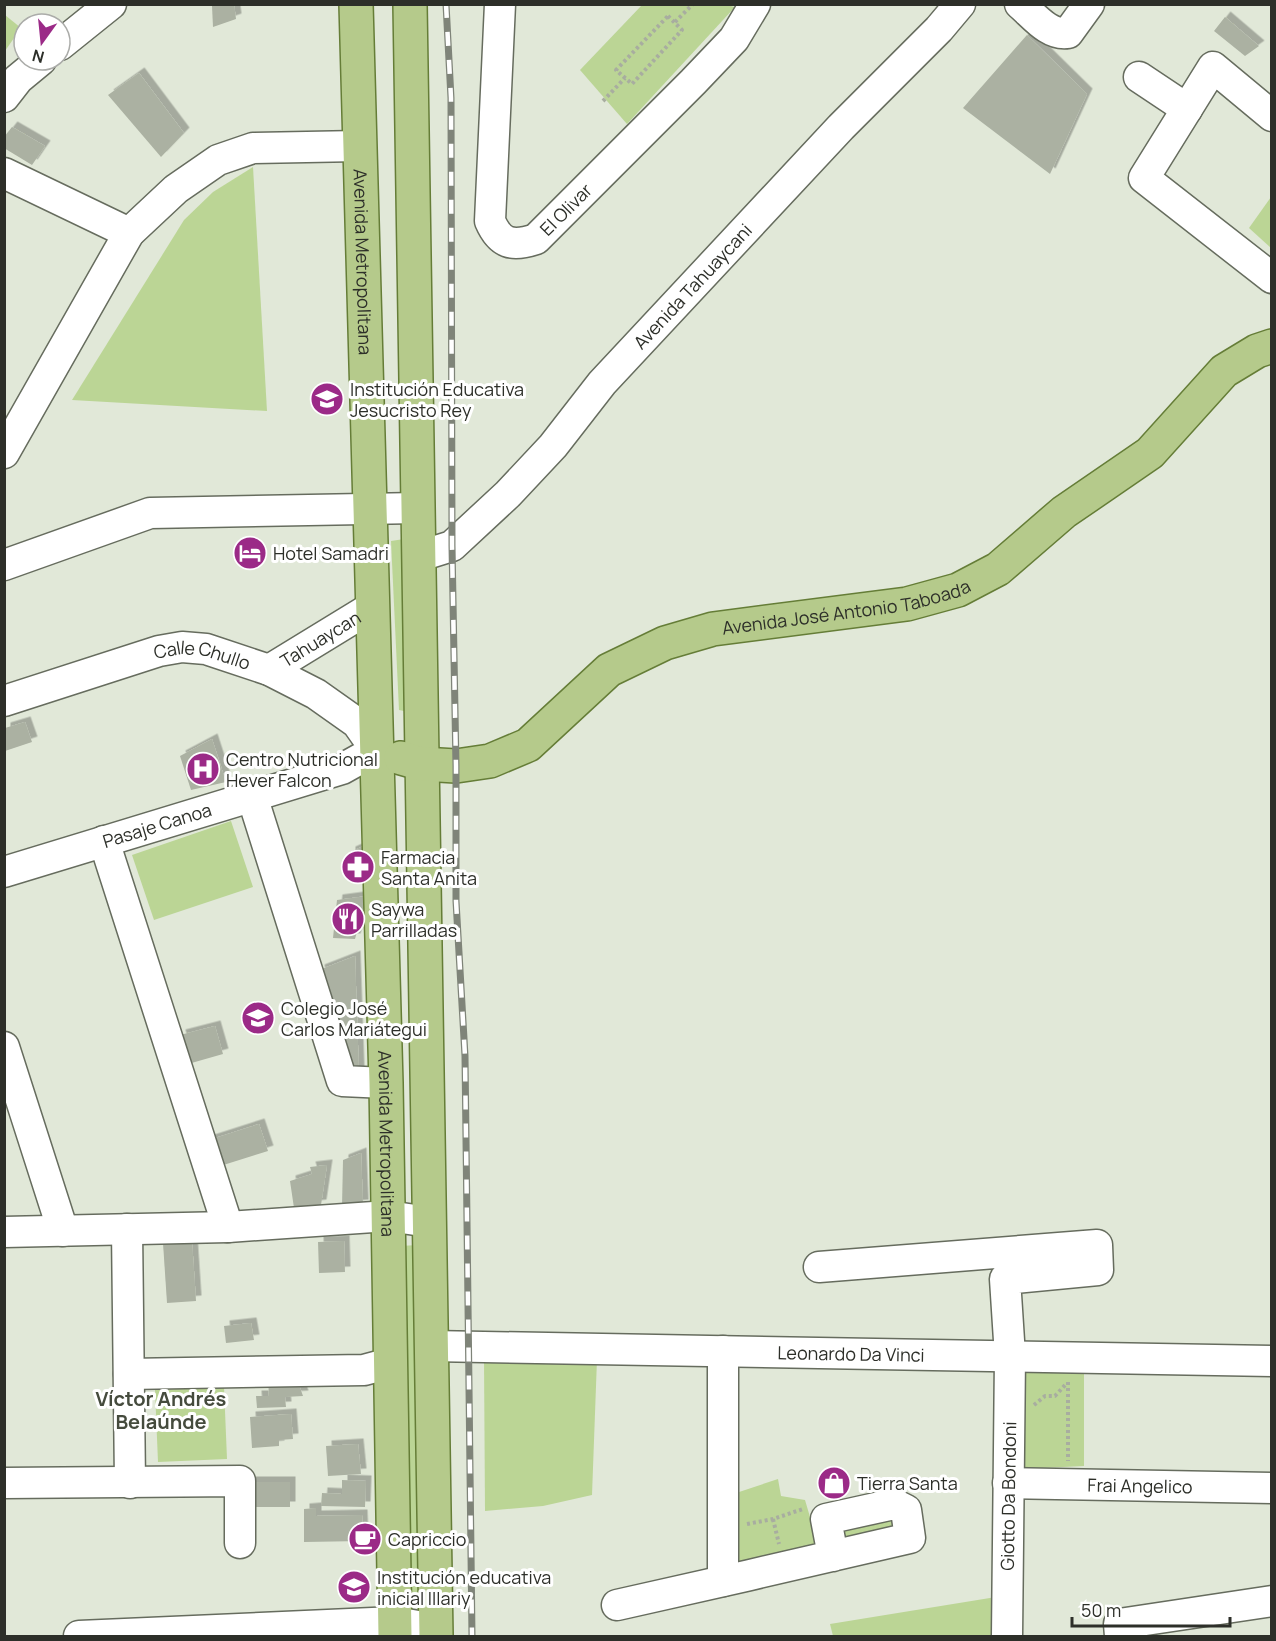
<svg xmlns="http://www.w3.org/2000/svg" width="1276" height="1641" font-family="Manrope,sans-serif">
<defs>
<filter id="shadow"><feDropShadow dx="5.5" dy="-5.5" stdDeviation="0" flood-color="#0004"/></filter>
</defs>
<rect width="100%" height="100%" fill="#e1e8d8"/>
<!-- green -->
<g fill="#bbd595">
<path d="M727,5l8,2 -108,117 -47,-54 62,-65z"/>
<path d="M5,15l16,13 -16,23z"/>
<path d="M253,167l14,244 -195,-11 112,-180 29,-28z"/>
<path d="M1271,197v51l-22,-20z"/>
<path d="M404,539l10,174 -15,-3 -8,-169z"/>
<path d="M231,821l22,66 -99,33 -22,-65z"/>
<path d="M419,1245l1,362 -13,-1 -8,-360z"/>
<path d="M597,1359l-5,136 -49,11 -58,5 -1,-151z"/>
<path d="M1021,1365l63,2v99l-63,3z"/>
<path d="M224,1387l3,72 -69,3 -3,-72z"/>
<path d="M778,1479l3,17 24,4 13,44 -84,19 -4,-68z"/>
<path d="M892,1515l4,15 -48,10 -5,-4 1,-11z"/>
<path d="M996,1597l-1,39h-162l-3,-12z"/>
</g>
<!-- building -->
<g fill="#abb1a2" filter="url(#shadow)">
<path d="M222,4h12l2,15 -23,8 -1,-21z"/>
<path d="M1225,17l34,29 -14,10 -31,-25z"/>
<path d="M1027,35l60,59 -37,80 -87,-66z"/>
<path d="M139,73l45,60 -23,24 -53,-62z"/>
<path d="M12,127l33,19 -13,19 -28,-17v-11z"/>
<path d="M25,722l7,20 -27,9v-23z"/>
<path d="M212,739l14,43 -35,8 -11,-34z"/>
<path d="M368,844l-2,39 -16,-1v-30z"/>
<path d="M367,896l-12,43 -22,-1 4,-38z"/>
<path d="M355,956l4,118 -15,4 -25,-108z"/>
<path d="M215,1026l8,28 -35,10 -8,-29z"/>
<path d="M259,1124l9,27 -51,16 -8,-27z"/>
<path d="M361,1153l2,52 -21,2 1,-47z"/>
<path d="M327,1165l-6,40 -27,3 -4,-27 22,-7 -2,-7z"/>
<path d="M192,1241l4,60 -29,2 -4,-60z"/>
<path d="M344,1241l1,31 -26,1 -1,-31z"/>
<path d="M251,1323l3,17 -28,3 -2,-17z"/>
<path d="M297,1379l6,17 -18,1 1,10 -29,1 -1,-12h13l-1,-16z"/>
<path d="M291,1414l2,25 -14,1v6l-27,2 -2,-31z"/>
<path d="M358,1444l3,30 -33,2 -2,-30z"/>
<path d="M342,1480l24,1 -1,26 -44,-1 1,-13 20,1z"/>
<rect x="250" y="1482" width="40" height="25"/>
<path d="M316,1508v8l46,-1 1,26 -59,1v-33z"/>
</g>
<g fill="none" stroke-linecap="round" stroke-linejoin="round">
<defs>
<g id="minor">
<path id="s1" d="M500,4l-10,217c10,23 22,26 46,18l157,-157 41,-43 21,-35"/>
<path d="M1020,4c14,12 29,32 48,29l21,-29"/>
<path d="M60,45l51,-41"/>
<path d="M1139,77l48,32"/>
<path d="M4,97l14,-18 23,-19"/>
<path d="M1272,116l-59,-49 -69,111 128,100"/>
<path d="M4,173l125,60"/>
<path d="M4,453l125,-220 47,-44 42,-29 35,-12 106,-2"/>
<path id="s2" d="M420,556l32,-10 56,-52 45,-48 49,-63 239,-256 98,-98 21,-25"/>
<path d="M4,565l146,-52 268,-5"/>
<path id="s3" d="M269,670l103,-63"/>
<path id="s4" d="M4,701l155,-50 23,-4 24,2 63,21 47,24 41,29 19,27 -34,19 -338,103"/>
<path d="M252,796l90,285 44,2"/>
<path d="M104,841l124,386"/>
<path d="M4,1047l59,184"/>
<path d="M127,1229l3,254"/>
<path d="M4,1232l224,-5 160,-11 41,6"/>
<path d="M819,1267l278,-22 1,25 -93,9 5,77 -3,280"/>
<path id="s5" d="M431,1346l841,15"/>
<path d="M129,1374l235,-4 26,-7"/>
<path d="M4,1483l236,-2v62"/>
<path id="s6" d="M1008,1483l264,5"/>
<path d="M723,1581v-230"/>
<path d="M617,1605c98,-22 195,-44 293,-67l-4,-28 -12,-6 -68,15 7,37"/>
<path d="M79,1636l316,-14 40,7"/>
<path d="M1120,1636l-1,-12 153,-23"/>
</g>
<g id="major">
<path id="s7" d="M356,4l30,1079 9,553"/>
<path d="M410,4l26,1632"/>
<path id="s8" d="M401,758l21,6 34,2 34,-5 38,-16 81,-75 56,-27 48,-14 194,-25 51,-14 40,-21 66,-57 86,-59 74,-82 33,-20 15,-5"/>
</g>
</defs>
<!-- minor casing -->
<use href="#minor" stroke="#666c5e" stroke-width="33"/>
<!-- major casing -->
<use href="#major" stroke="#657d37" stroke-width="36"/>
<!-- path -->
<g stroke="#a8ada0" stroke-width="4" stroke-dasharray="3 3" stroke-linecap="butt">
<path d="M668,16l14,14 -50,54 -16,-14z"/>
<path d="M675,22l18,-18"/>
<path d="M603,101l22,-23"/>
<path d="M1068,1382v79"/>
<path d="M1034,1405l11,-9h10l11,-12"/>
<path d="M773,1519l6,25"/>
<path d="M747,1524l26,-5 30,-10"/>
</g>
<!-- minor -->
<use href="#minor" stroke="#fff" stroke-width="30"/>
<!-- major -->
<use href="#major" stroke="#b5ca8b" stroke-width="33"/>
<defs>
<path id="rail" d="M446,4l5,94 1,448 4,220v135l9,155 7,580"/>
</defs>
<!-- rail casing -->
<use href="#rail" stroke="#7f8479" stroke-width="7"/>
<!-- rail -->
<use href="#rail" stroke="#fff" stroke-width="4.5" stroke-dasharray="14" stroke-linecap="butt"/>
</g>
<!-- icons -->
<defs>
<symbol id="school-disc" viewBox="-11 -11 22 22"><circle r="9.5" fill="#9b2a87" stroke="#fff"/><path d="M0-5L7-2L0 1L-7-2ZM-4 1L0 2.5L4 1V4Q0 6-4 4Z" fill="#fff"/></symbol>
<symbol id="hotel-disc" viewBox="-11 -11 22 22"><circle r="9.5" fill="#9b2a87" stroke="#fff"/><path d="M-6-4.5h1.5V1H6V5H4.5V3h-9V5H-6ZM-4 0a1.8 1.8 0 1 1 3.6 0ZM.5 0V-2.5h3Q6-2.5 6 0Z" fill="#fff"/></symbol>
<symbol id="hospital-disc" viewBox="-11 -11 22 22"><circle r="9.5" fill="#9b2a87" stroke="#fff"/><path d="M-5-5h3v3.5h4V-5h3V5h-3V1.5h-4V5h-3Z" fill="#fff"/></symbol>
<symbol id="pharmacy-disc" viewBox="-11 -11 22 22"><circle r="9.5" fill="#9b2a87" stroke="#fff"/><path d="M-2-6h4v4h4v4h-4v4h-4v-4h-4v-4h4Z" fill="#fff"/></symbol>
<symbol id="restaurant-disc" viewBox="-11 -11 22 22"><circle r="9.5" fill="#9b2a87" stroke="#fff"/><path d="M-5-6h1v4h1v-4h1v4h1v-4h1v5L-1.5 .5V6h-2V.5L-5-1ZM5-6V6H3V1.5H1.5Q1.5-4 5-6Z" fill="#fff"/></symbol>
<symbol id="shop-disc" viewBox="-11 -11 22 22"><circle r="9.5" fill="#9b2a87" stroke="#fff"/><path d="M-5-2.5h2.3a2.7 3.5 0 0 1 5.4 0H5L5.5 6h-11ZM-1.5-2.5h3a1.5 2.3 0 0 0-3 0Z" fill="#fff"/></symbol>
<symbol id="cafe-disc" viewBox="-11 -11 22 22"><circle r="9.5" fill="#9b2a87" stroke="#fff"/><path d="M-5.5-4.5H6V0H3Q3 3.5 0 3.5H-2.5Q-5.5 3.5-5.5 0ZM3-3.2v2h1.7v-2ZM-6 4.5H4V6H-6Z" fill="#fff"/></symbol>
</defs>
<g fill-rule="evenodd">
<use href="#school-disc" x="308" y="380" width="38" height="38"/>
<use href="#hotel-disc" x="231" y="534" width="38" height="38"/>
<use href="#hospital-disc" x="184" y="750" width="38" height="38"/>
<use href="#pharmacy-disc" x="339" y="848" width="38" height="38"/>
<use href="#restaurant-disc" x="329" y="900" width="38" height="38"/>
<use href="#school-disc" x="239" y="999" width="38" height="38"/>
<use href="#shop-disc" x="815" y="1464" width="38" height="38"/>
<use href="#cafe-disc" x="346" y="1520" width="38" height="38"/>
<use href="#school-disc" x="335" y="1568" width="38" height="38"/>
</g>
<g text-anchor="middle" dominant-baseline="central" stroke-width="6" stroke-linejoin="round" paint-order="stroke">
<!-- street labels -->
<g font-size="18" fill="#2d2f29" stroke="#fff">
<text stroke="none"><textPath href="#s1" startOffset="316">El Olivar</textPath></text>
<text stroke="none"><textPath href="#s7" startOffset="258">Avenida Metropolitana</textPath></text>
<text stroke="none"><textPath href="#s2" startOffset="388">Avenida Tahuaycani</textPath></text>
<text stroke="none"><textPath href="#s8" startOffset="489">Avenida José Antonio Taboada</textPath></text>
<text stroke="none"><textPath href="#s3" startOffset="60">Tahuaycan</textPath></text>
<text stroke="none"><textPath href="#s4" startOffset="207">Calle Chullo</textPath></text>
<text transform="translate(157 825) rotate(-17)">Pasaje Canoa</text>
<text stroke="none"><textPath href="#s7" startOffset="1140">Avenida Metropolitana</textPath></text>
<text stroke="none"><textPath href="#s5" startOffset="420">Leonardo Da Vinci</textPath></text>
<text stroke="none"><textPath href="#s6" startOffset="132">Frai Angelico</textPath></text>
<text transform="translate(1008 1496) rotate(-89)">Giotto Da Bondoni</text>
</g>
<!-- poi labels -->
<g font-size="18" fill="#2d2f29" stroke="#fff" text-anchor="start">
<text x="350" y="389">Institución Educativa<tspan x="350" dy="21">Jesucristo Rey</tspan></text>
<text x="273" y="553">Hotel Samadri</text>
<text x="226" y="759">Centro Nutricional<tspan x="226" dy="21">Hever Falcon</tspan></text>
<text x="381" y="857">Farmacia<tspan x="381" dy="21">Santa Anita</tspan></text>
<text x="371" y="909">Saywa<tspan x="371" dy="21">Parrilladas</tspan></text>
<text x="281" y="1008">Colegio José<tspan x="281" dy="21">Carlos Mariátegui</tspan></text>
<text x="857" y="1483">Tierra Santa</text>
<text x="388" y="1539">Capriccio</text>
<text x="377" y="1577">Institución educativa<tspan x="377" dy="21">inicial Illariy</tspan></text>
</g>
<!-- neighbourhood labels -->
<g font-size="20" font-weight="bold" fill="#454b3d" stroke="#fff">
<text x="161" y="1398">Víctor Andrés<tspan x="161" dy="23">Belaúnde</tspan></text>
</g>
</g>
<!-- border -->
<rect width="1276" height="1641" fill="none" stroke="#2d2f29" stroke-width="12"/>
<!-- north arrow -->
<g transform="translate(42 42) rotate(195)"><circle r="28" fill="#ffffff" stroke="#abaca9" stroke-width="1.5"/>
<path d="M0-4.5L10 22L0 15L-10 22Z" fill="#9b2a87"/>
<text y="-9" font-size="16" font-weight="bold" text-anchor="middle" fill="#2d2f29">N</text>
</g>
<!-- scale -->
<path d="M1072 1617v9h158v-9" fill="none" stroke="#2d2f29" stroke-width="3"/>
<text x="1081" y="1617" font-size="18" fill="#2d2f29" stroke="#ffffff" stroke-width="4.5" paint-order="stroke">50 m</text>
</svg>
